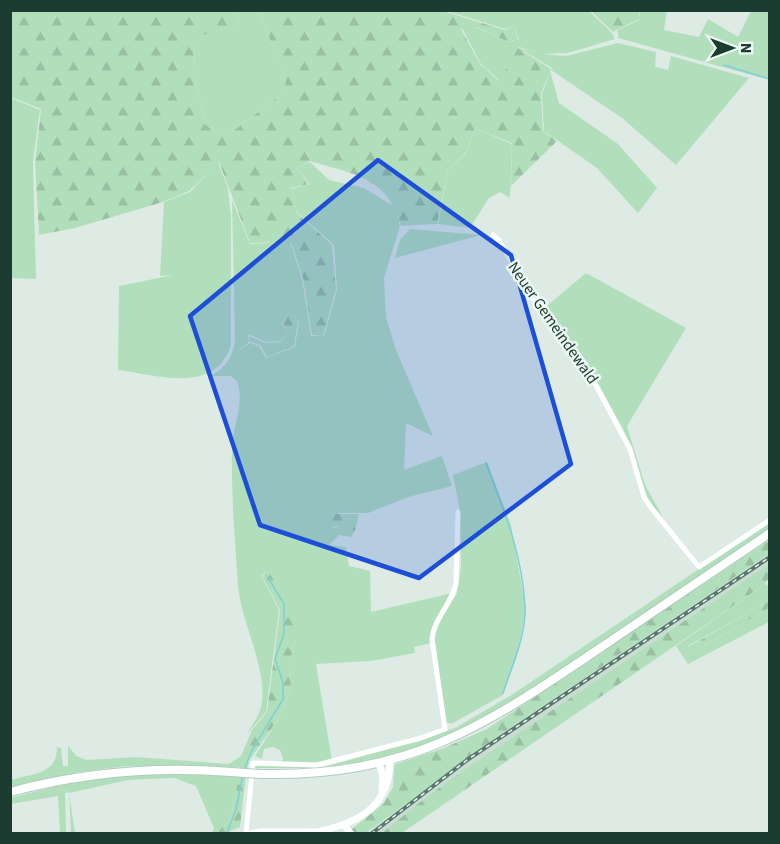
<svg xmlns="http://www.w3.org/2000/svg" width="780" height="844" font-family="'Source Sans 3',sans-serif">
<defs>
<pattern id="forest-firs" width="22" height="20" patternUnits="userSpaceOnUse" patternTransform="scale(1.5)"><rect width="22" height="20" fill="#b2dfbb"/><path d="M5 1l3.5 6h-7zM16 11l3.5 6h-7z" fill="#99c0a1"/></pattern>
</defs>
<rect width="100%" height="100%" fill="#ddebe4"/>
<!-- built -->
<path fill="#cbdbd2" d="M769,554v10l-304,205 -40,29 -43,35 -16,1 147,-108z"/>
<!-- grass -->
<g fill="#b2dfbb" fill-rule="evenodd">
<path d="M640,10l27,1 -3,19 35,7 9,-18 30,18 13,-26h18v69l-151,-42v-8l21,-10z"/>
<path d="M239,11h20l27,70 -3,12 -55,42 -23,-10 -10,-48 -1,-41 44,-9z"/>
<path d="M447,11h142l22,21 4,7 -47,14 -26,1 24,2 52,-13 38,9 -1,15 -7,11 7,-11 13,3 3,-14 78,22 -73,87 -54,-47 -71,-48 1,-2 -33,-20 17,4 -17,-5 -19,34 -19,-17 -19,-36 13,-1 33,15 11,-3 -5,-13 -9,3z"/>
<path d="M550,71l9,32 59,41 39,44 -19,25 -41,-45 -53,-37 -2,-37z"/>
<path d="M11,98l29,12 -7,52 3,117 -25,-1z"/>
<path d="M475,128l37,16 -2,54 -10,-6 -11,6 -19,30 -32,-4 10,-54 18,-17z"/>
<path d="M218,162l10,26 3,30v127c-16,50 -73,30 -113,25l1,-84 54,-11 -13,1 4,-74 26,-10z"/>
<path d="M310,162l19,18 35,8 31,19 5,19 -16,52 2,40 10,32 37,86 -27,-13 -2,47 38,-14 10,30 -44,11 -40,16h-29l-7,16 8,-3 15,5 -4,6 -12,-2 -10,10 17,2 3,19 21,5 1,41 81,-19 -21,36v14l-17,4 1,6 -44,8 -55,3 16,97 -12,2 -40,-1 3,-3 -3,-9 -7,-3 -9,2 -2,10 -7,-3 24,-38 12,-28 -1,-28 6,-24 -28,-67 -7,4 18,35 -13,102 -20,23c5,-8 13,-19 15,-28 8,-37 -20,-84 -23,-121 -3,-46 -7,-92 -6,-138 1,-24 13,-44 5,-67l-6,-5h-20c15,-9 21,-18 24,-35l-3,-141 18,44 40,-2 12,37 9,57h13l13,-46 -3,-45 -37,-33 -6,-23 19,-5 -13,-16zM289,312l10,9 -4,26 -29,11 -7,-12 -9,-3 -15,10 14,-11 -1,-8 18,8 15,-1 7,-11 -6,-6z"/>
<path d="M410,229l71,6 -86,23 5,-18z"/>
<path d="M586,273l100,55 -59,98 18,59 18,32 -14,-15 -26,-73 -34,-62v-3l-46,-55z"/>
<path d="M487,462l24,63 15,84 -9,46 -14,40 -52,29 -5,-2 -12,-88 3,-10 20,-30 4,-28 -1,-55 -7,-36z"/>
<path d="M769,522v8l-264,178 -54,28 -52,17 -61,15h-83v-2l70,1 108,-31 24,-9 56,-33z"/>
<path d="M765,584l4,2v15l-81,45 4,7 77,-45v14l-81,42 -12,-18z"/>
<path d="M68,745l8,11 11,4 49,-3 93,7 12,-8 8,5 -4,22 -8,2 -7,36 -13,10v2h-5l2,-5 -18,-42 -21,-8 -47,2 -59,13 6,40h-4l-2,-41 -4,1 1,40h-6l-2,-37 -47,8v-6c38,-10 77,-21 117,-24 37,-4 74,0 111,2l1,-9 -114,-1 -48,6 -67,18v-10c22,-7 46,-5 46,-33l4,1 2,18h5z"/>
</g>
<!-- forest -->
<g fill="url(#forest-firs)">
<path d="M10,11h229l-1,16 -44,10 1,40 10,48 23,10 55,-42 3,-12 -27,-70h184l62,19 9,-4 4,13 -10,3 -32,-15 -15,2 19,35 19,17 19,-33 33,21 -10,24 2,38 14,10 -46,45 1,-43 -37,-15 -9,24 -18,18 -11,54 -36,2c-13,-49 -48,-52 -91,-65l-13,7 12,16 -18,4 6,25 35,32 4,44 -13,47 -11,-1 -9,-57 -12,-36 -41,1 -31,-81 -30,29 -26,11 -88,26 -36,7 -4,-73 6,-53 -30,-12z"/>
<path d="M591,11h48v8l-26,13z"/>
<path d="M289,312l9,9 -4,25 -27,11 -7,-12 -10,-3 -1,-6 17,7 15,-1 7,-12 -5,-6z"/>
<path d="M328,514h31l-4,17 -15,-5 -18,2 -1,-11z"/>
<path d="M769,540v14l-256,172 -147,107 -20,1 38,-31 9,-16 1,-22 50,-17 43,-19z"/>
<path d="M769,564v14l-4,6 -363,249h-20l43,-35 40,-29z"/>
<path d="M268,570l28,51v17l-6,24 1,28 -12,28 -30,43 -8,-5 11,-26 15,-18 13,-102 -18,-34z"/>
<path d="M769,601v7l-77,45 -4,-6z"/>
<path d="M245,783l-5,44 -14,6h-9v-2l13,-10 7,-36z"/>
</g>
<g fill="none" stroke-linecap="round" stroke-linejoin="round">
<!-- stream -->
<g stroke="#7dd0d8" stroke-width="1.5">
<path d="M724,65l46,14"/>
<path d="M486,463c18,46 37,94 39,144 1,29 -13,59 -22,86"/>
<path d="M244,770l7,-18 32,-53v-16l-8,-24 9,-25v-30l-17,-28"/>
<path d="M227,833l9,-24 7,-34"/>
</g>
<defs>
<g id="secondary">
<path d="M261,774c149,3 224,-48 342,-128 56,-38 111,-75 167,-113"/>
<path d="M10,792c74,-20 145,-26 221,-20"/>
</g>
</defs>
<!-- secondary casing -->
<use href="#secondary" stroke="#afccbf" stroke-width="10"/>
<!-- minor -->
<g stroke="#fff" stroke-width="5">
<path d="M493,235l6,5 31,55 54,68 46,86 14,48 8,12 47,58 71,-47"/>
<path d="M246,833l7,-70 64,2 104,-27 24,-9 -13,-90c2,-21 20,-35 24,-56l2,-71"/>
<path d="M244,834l16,-3h61"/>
</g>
<!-- tertiary -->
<g stroke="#fff" stroke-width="7">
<path d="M379,763l4,13 -1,15"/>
<path d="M344,825l7,9"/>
<path d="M321,831c40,-9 69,-26 69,-71"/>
</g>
<!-- secondary -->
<use href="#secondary" stroke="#fff" stroke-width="8"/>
<defs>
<path id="rail" d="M371,834l96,-74 303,-203"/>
</defs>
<!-- rail casing -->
<use href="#rail" stroke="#56786d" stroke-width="4"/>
<!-- rail -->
<use href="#rail" stroke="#edf7f2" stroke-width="1.5" stroke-dasharray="4.5" stroke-linecap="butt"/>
<defs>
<path id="secondary-bridge" d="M231,772l30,2"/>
</defs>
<!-- secondary-bridge casing -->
<use href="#secondary-bridge" stroke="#afccbf" stroke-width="10" stroke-linecap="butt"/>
<!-- secondary-bridge -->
<use href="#secondary-bridge" stroke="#fff" stroke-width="8"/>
</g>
<!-- marked area -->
<path fill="#1d4ed8" fill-opacity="0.2" stroke="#1d4ed8" stroke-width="4.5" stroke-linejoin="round" d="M378,160l133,95 60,209 -152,114 -159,-53 -70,-209z"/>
<g text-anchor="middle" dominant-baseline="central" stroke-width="5" stroke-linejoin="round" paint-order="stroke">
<!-- street labels -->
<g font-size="16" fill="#1d3c31" stroke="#edf7f2">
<text transform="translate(553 323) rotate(55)">Neuer Gemeindewald</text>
</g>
</g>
<!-- border -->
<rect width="780" height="844" fill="none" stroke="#1d3c31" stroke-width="24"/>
<!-- north arrow -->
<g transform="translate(732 48) rotate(90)" stroke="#edf7f2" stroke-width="4.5" paint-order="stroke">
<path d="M0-4.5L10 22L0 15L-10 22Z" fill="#1d3c31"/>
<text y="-9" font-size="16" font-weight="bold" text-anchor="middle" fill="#1d3c31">N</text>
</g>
</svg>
